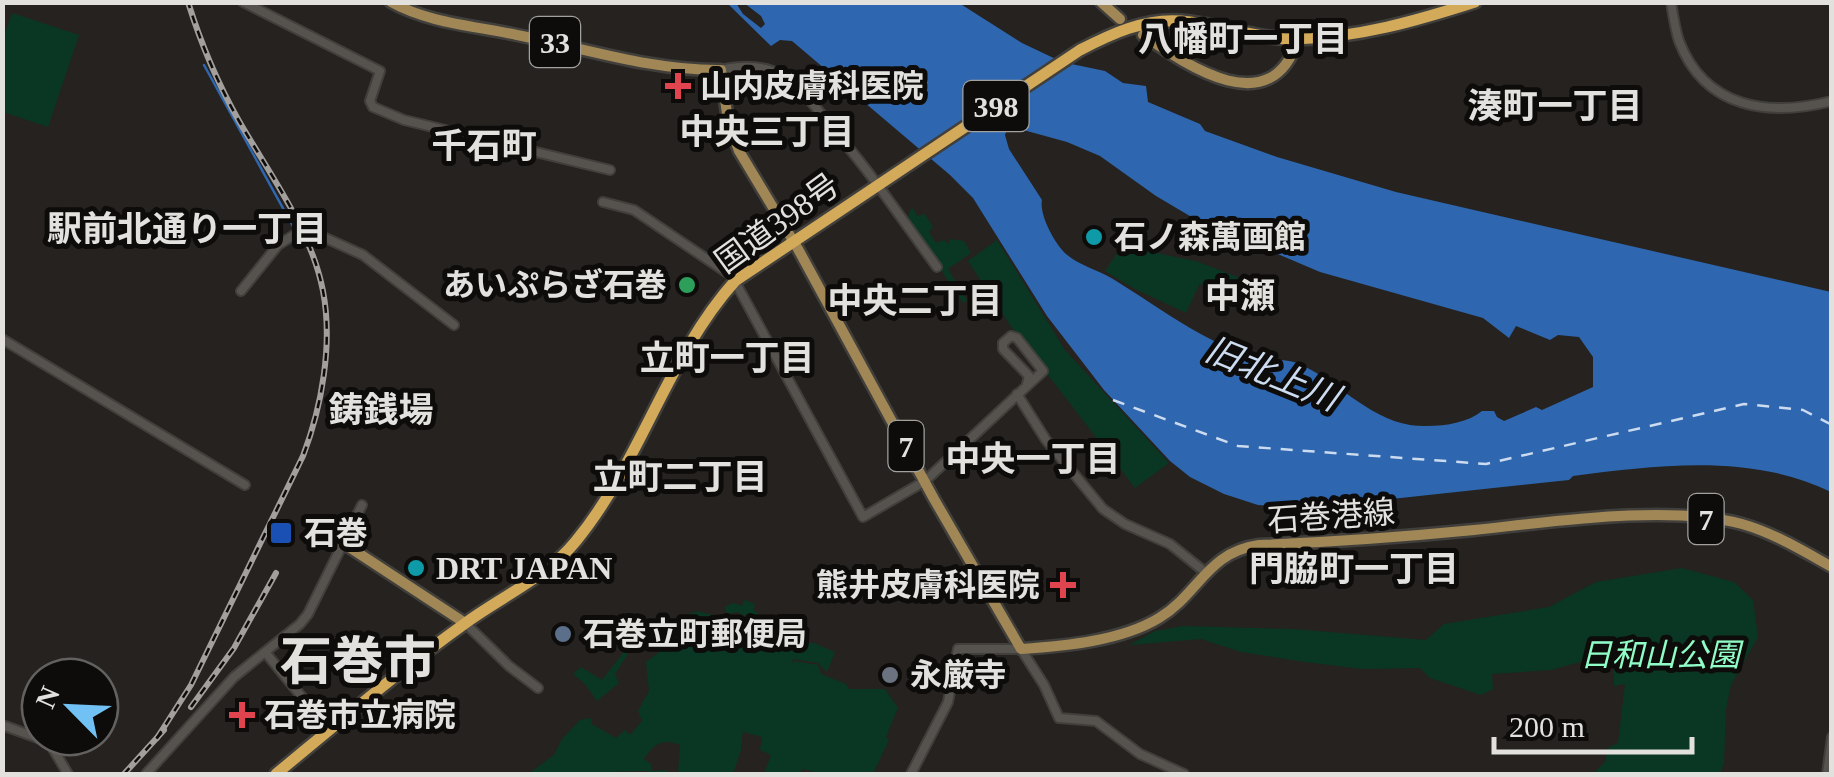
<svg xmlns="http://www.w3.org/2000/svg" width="1834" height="777" font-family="'Times New Roman','Noto Sans JP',serif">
<rect width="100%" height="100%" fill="#25221f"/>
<!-- green -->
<g fill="#0a3724">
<path d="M12,13l67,22 -31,92 -45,-15v-73z"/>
<path d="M913,208l4,8 8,-2 8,13 -4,5 7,11 8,-3 4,4 2,-5 14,2 7,12 -23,16 19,32 -4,2 -55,-83 1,-8z"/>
<path d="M1128,237l33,17 35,7 57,22c-19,21 -33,14 -53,0l-14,30 -51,-24 -30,-18z"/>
<path d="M997,240l68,110 104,113 -34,25 -123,-160 -44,-67z"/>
<path d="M1682,568l52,14 19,18 5,37 -27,48 -5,24 -2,53 -4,12h-127l12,-12 2,-14 11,-5 7,-59 -11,2 -1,-33 -62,17 -59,4 1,15 -12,6 -51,-17 -10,-10 -58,1 -57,-7 -64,-10 -40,-13 -72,6 26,-14 28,-5 109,3 134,11 18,-16 105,-17 47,-25z"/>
<path d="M744,600l11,4 -2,6 5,3 -2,5 5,2v8l24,13 29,2 21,9 -8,20 -9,-9 -25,-4 -2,6 3,-4 24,4 3,9 25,10 3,5h36l13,19 -12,29 3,3 -16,34h-49l-22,-5 -2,5h-36l7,-19 -11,-5 2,-13 -19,-5v-4l-2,22 -8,24h-55l2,-29c-18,-7 -26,-1 -36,14l7,5 1,7 14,-1 4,4h-22l-1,-3 -119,3 26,-19 8,-16 18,-19 11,-2 1,6 24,14 9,-8 5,5 12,-14 -4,-10 11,-20 -3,-29 21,-16 -7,-14 6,-10h19l2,-7 10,-4 31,8v4l15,6 5,-12 -11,-5 -10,2 -2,-7 8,-4 9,3z"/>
<path d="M626,649l2,5 -13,20 4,9 -22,18 -12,-17 -12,-10 8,-7 21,13z"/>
</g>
<!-- water -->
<path fill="#2e67af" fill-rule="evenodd" d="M727,3h9l7,11 18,14 4,-4 -4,-8 -17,-13h215l63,40 40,19 43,9 18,12 23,3 2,16 52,22 5,7 72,26 119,35 435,100v200c-79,-39 -174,-27 -258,-16l-4,4 -224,24 -56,3 -31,-2 -34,-11 -34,-17 -20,-16 -66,-71 -57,-74 -74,-118 -23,-23 -158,-134 -12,-1 -9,6zM1016,128l51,14 33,14 56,40 88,52 36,7 40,17 163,46 26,20 7,-12 34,14 8,-5 21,2 14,20v30l-51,23 -6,-3 -32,14 -7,-4 -3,-6h-12c-17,14 -49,17 -72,14 -43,-7 -74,-46 -113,-62 -14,-5 -30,-2 -45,-7 -50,-15 -95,-50 -139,-77 -15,-9 -35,-14 -47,-25 -12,-11 -27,-40 -24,-54l-33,-51 -4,-14 2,-6z"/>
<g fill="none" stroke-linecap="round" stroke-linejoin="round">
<!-- stream -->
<path stroke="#2e67af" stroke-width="2.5" d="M204,65l91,165"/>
<!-- ferry -->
<path stroke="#ccdbef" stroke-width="2.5" stroke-dasharray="12 10" stroke-linecap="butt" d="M1113,400l125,46 248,18 258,-60 59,6 29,15"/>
<defs>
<g id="minor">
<path d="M243,2l137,69 -10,30 3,6 31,13 206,50"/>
<path d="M1671,2c2,13 4,27 8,39 26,68 90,76 153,60"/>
<path d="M721,70c58,-13 76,14 109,55 15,18 30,36 44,55"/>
<path d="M882,191l55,76"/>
<path d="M603,202l31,8 98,66 131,241 62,-36 118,-110 -26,-33 -6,-2 -8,7v6l26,27 -2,8"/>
<path d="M241,291l37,-46 16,-10 16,-4 53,24 91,70"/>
<path d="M2,339l243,146"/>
<path d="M1017,394l29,46 57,69 22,15 45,20 35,28"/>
<path d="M465,623l44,43 29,22"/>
<path d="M2,725l47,17 19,32"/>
<path d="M329,730l-64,-78 35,-28 8,-10 54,-109"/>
<path d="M146,774l88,-97 31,-25"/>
<path d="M911,774l37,-72 10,-53h63l23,36 15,33 37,3 44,33 44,20"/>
<path d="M1827,774l5,-37"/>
</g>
<g id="major">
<path d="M391,2c37,21 85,24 126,33 67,13 136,36 204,35l7,51 11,30 59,98 136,250 87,150c44,-3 100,-8 138,-31 40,-24 48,-66 100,-73 72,-3 143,-8 215,-15 76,-8 195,-26 268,-6 32,9 61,27 90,43"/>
<path d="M1101,2l19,17"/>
<path d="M1143,35c46,32 129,88 155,4"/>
<path d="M343,543l122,80"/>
</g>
<path id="highway" d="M276,774c62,-51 125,-105 191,-152 36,-26 81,-46 109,-81 65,-79 91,-184 159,-260l345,-231c31,-16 65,-32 101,-29 38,3 76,18 114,18 62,-1 121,-18 180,-37"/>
</defs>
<!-- minor casing -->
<use href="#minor" stroke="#413f3b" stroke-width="12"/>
<!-- major casing -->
<use href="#major" stroke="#413f3b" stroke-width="15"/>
<!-- highway casing -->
<use href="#highway" stroke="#413f3b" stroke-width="16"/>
<!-- minor -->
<use href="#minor" stroke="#56534e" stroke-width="8"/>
<!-- major -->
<use href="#major" stroke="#a08755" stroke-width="10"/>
<!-- highway -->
<use href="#highway" stroke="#d2aa59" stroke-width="11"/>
<defs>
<g id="rail">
<path d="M191,707l43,-59 42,-75"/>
<path d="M157,738l34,-53 112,-229c19,-50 30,-112 20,-165 -12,-62 -53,-116 -84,-170 -21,-37 -38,-77 -51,-119"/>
<path d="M124,774l40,-44"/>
</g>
</defs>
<!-- rail casing -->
<use href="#rail" stroke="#a29f9c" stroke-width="6"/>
<!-- rail -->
<use href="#rail" stroke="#0d0c0a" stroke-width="2.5" stroke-dasharray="8" stroke-linecap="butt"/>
</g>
<!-- markers -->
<g fill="#e0444e" stroke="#0d0c0a" stroke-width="4">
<path d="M673 71h10v10h10v10h-10v10h-10v-10h-10v-10h10z"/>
<path d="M1058 570h10v10h10v10h-10v10h-10v-10h-10v-10h10z"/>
<path d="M237 700h10v10h10v10h-10v10h-10v-10h-10v-10h10z"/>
</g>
<g fill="#0f9aa8" stroke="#0d0c0a" stroke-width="4">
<circle cx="1094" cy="237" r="10"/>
<circle cx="416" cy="568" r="10"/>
</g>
<circle fill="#2e9e5b" stroke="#0d0c0a" stroke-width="4" cx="687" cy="285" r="10"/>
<rect fill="#1a4fb4" stroke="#0d0c0a" stroke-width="4" x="269" y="521" width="24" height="24" rx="5"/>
<circle fill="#5c6f8a" stroke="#0d0c0a" stroke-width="4" cx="563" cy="634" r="10"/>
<circle fill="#6b7280" stroke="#0d0c0a" stroke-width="4" cx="890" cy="675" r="10"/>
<g text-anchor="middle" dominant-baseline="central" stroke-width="10" stroke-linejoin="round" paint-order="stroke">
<!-- shield labels -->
<g fill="#0d0c0a" stroke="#a3a19e" stroke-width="2.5">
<rect x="530" y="17" width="50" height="50" rx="8"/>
<rect x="963.5" y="81" width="65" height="50" rx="8"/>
<rect x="888.5" y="421" width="35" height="50" rx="8"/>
<rect x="1688.5" y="494" width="35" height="50" rx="8"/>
</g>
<g font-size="30" font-weight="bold" fill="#e3e1de">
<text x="555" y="42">33</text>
<text x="996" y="106">398</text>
<text x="906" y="446">7</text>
<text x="1706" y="519">7</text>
</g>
<!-- poi labels -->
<g font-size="32" font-weight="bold" fill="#e3e1de" stroke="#0d0c0a" text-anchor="start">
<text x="700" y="86">山内皮膚科医院</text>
<text x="1114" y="237">石ノ森萬画館</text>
<text x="667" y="285" text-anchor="end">あいぷらざ石巻</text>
<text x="304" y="533">石巻</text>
<text x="436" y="568">DRT JAPAN</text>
<text x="1040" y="585" text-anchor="end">熊井皮膚科医院</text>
<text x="583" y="634">石巻立町郵便局</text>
<text x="910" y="675">永厳寺</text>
<text x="264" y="715">石巻市立病院</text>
</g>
<!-- street labels -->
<g font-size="32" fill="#e3e1de" stroke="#0d0c0a">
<text transform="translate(777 223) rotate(-36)">国道398号</text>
<text transform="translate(1331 516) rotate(-4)">石巻港線</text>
</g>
<!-- park labels -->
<g font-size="32" font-style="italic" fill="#90fdc7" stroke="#0d0c0a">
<text x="1660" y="655">日和山公園</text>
</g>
<!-- neighbourhood labels -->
<g font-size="35" font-weight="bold" fill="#e3e1de" stroke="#0d0c0a">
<text x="1243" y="39">八幡町一丁目</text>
<text x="1555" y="106">湊町一丁目</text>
<text x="767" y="132">中央三丁目</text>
<text x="484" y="146">千石町</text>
<text x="187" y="229">駅前北通り一丁目</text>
<text x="1240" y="296">中瀬</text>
<text x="915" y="301">中央二丁目</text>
<text x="727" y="358">立町一丁目</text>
<text x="381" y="410">鋳銭場</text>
<text x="1033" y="459">中央一丁目</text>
<text x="680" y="477">立町二丁目</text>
<text x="1354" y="569">門脇町一丁目</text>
</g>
<!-- water labels -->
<g font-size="35" font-style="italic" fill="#ccdbef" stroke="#0d0c0a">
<text transform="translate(1272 374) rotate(22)">旧北上川</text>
</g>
<!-- town labels -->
<g font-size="52" font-weight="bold" fill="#e3e1de" stroke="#0d0c0a">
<text x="358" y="661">石巻市</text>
</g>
</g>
<!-- border -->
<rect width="1834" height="777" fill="none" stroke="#e3e1de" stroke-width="10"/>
<!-- north arrow -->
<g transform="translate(70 707) rotate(294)"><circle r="48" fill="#0d0c0a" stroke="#63615f" stroke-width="2.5"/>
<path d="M0-8L18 38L0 25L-18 38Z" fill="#71c1f5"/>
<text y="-15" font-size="28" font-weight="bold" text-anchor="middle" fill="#e3e1de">N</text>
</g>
<!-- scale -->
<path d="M1494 737v15h198v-15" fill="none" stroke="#e3e1de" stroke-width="5"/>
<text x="1509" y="737" font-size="30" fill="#e3e1de" stroke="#0d0c0a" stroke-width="8" paint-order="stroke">200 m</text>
</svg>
